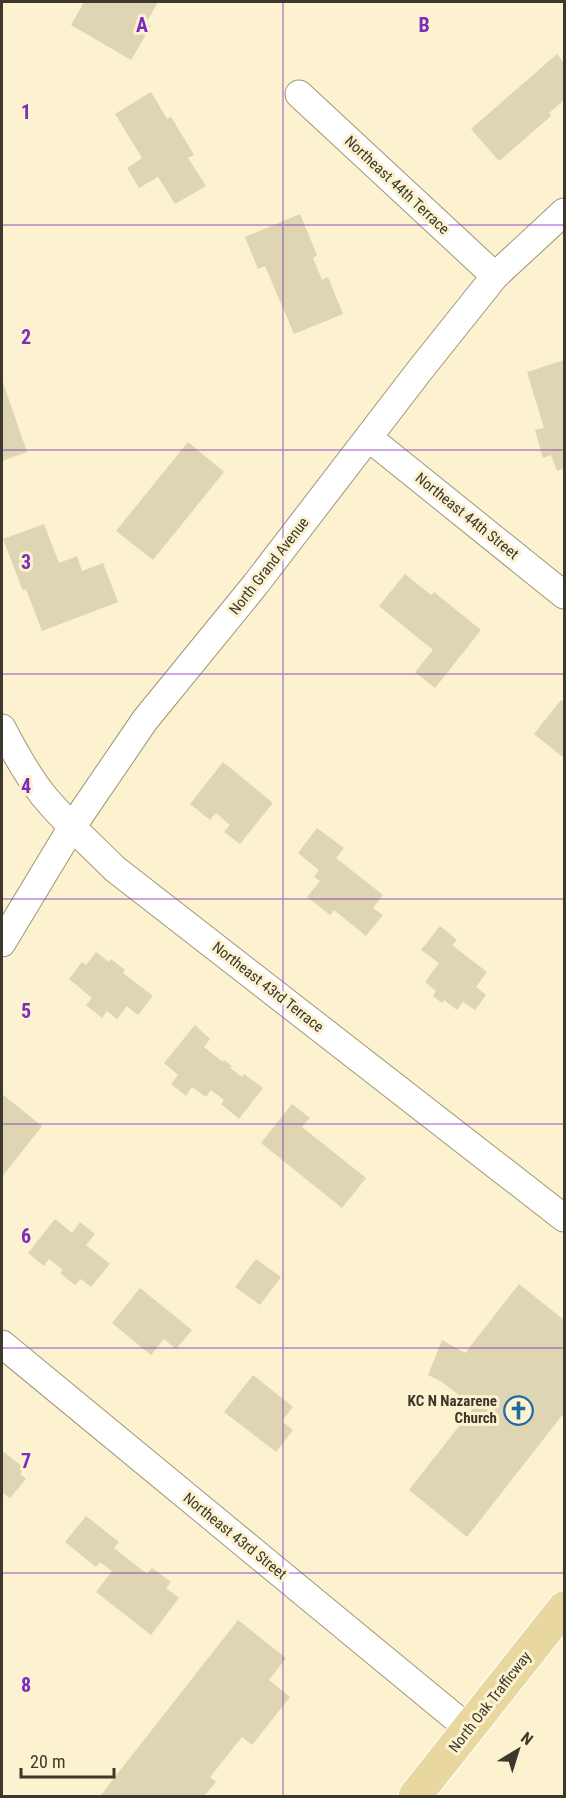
<svg xmlns="http://www.w3.org/2000/svg" width="566" height="1798" font-family="'Roboto Condensed',sans-serif">
<rect width="100%" height="100%" fill="#fcf2d0"/>
<!-- building -->
<g fill="#ded5b3">
<path d="M84,2h74l-12,21 5,3 -20,34 -60,-35z"/>
<path d="M557,54l7,9v37l-15,13 2,3 -52,45 -28,-32z"/>
<path d="M151,92l16,27 4,-2 23,38 -6,3 18,28 -31,18 -17,-27 -19,11 -12,-20 15,-10 -27,-44z"/>
<path d="M300,214l17,41 -4,3 9,22 6,-3 15,37 -49,20 -29,-68 -7,3 -13,-32z"/>
<path d="M564,360v109l-7,2 -6,-16 -8,3 -8,-28 9,-2 -17,-56z"/>
<path d="M2,380l25,72 -25,9z"/>
<path d="M188,442l36,30 -71,88 -37,-29z"/>
<path d="M44,524l15,39 18,-7 5,15 21,-8 15,39 -76,29 -16,-42 -3,2 -20,-52z"/>
<path d="M405,574l26,21 3,-3 47,38 -46,58 -20,-16 18,-22 -54,-44z"/>
<path d="M561,700l3,2v56l-30,-24z"/>
<path d="M223,762l50,41 -33,41 -16,-12 6,-7 -14,-12 -6,7 -20,-16z"/>
<path d="M317,828l27,20 -8,10 47,37 -10,13 10,7 -17,21 -32,-26 -4,5 -23,-18 13,-16 -6,-4 5,-7 -21,-17z"/>
<path d="M440,926l17,14 -5,5 35,27 -11,15 10,8 -11,15 -12,-8 -6,8 -13,-10 -2,3 -9,-7 3,-5 -11,-9 14,-19 -18,-13z"/>
<path d="M96,952l13,10 2,-3 14,11 -2,3 30,23 -15,19 -11,-9 -10,13 -10,-8 -5,7 -16,-13 6,-7 -23,-19 13,-17 4,3z"/>
<path d="M195,1025l15,14 -6,8 19,15 1,-2 8,6 -2,2 12,9 2,-3 19,14 -24,31 -18,-15 3,-4 -13,-10 -5,7 -14,-10 -6,9 -15,-12 7,-9 -14,-12z"/>
<path d="M2,1094l40,32 -40,51z"/>
<path d="M292,1104l18,14 -8,9 64,51 -24,30 -81,-65z"/>
<path d="M55,1219l17,14 8,-11 15,12 -9,11 24,19 -19,23 -10,-8 -6,6 -15,-12 3,-3 -14,-11 -5,7 -16,-13z"/>
<path d="M256,1259l25,18 -21,28 -25,-18z"/>
<path d="M519,1284l45,36v93l-97,124 -58,-47 65,-83 -32,-25 -14,-7 14,-35 23,13z"/>
<path d="M140,1288l52,42 -16,19 -12,-10 -13,16 -39,-32z"/>
<path d="M253,1375l40,32 -11,14 11,9 -17,22 -52,-40z"/>
<path d="M4,1452l20,16 -4,6 6,5 -16,19 -7,-5 -1,1v-38z"/>
<path d="M86,1516l33,26 -5,6 33,26 5,-6 19,14 -5,6 13,10 -28,37 -55,-43 16,-21 -12,-9 -4,5 -31,-25z"/>
<path d="M238,1620l48,38 -17,22 21,17 -38,48 -10,-8 -32,40 6,5 -12,14h-104z"/>
</g>
<g fill="none" stroke-linecap="round" stroke-linejoin="round">
<defs>
<g id="street">
<path d="M299,94l196,182"/>
<path d="M369,438l195,157"/>
<path d="M2,728c12,23 25,47 41,67 22,27 48,50 72,74l449,349"/>
<path d="M2,943l70,-116 73,-107 110,-135 165,-215 75,-94 69,-64"/>
<path d="M2,1344l467,385"/>
</g>
<path id="primary" d="M415,1796l149,-188"/>
</defs>
<!-- street casing -->
<use href="#street" stroke="#9f9676" stroke-width="29"/>
<!-- primary casing -->
<use href="#primary" stroke="#fff" stroke-width="35"/>
<!-- street -->
<use href="#street" stroke="#fff" stroke-width="27"/>
<!-- primary -->
<use href="#primary" stroke="#e8d89f" stroke-width="33"/>
</g>
<!-- grid -->
<path fill="none" stroke="#7b2cbf" stroke-width="1.5" stroke-opacity="0.55" d="M283,2v1794M2,225h562M2,450h562M2,674h562M2,899h562M2,1124h562M2,1348h562M2,1573h562"/>
<!-- icons -->
<defs>
<symbol id="church-ring" viewBox="-11 -11 22 22"><circle r="9.5" fill="#fcf2d0" stroke="#216b9e" stroke-width="1.5"/><path d="M-1.2-6h2.4v3.5h3.3v2.4h-3.3V6h-2.4V-.1h-3.3v-2.4h3.3Z" fill="#216b9e"/></symbol>
</defs>
<g fill-rule="evenodd">
<use href="#church-ring" x="502" y="1394" width="33" height="33"/>
</g>
<g text-anchor="middle" dominant-baseline="central" stroke-width="6" stroke-linejoin="round" paint-order="stroke">
<!-- street labels -->
<g font-size="15" fill="#3c382b" stroke="#fcf2d0">
<text transform="translate(397 185) rotate(43)">Northeast 44th Terrace</text>
<text transform="translate(467 516) rotate(39)">Northeast 44th Street</text>
<text transform="translate(269 566) rotate(-52)">North Grand Avenue</text>
<text transform="translate(268 987) rotate(38)">Northeast 43rd Terrace</text>
<text transform="translate(235 1536) rotate(39)">Northeast 43rd Street</text>
<text transform="translate(490 1702) rotate(-52)">North Oak Trafficway</text>
</g>
<!-- poi labels -->
<g font-size="15" font-weight="bold" fill="#3c382b" stroke="#fcf2d0" text-anchor="end">
<text x="497" y="1401">KC N Nazarene<tspan x="497" dy="17">Church</tspan></text>
</g>
</g>
<g font-size="20" text-anchor="middle" font-weight="bold" fill="#7b2cbf" stroke="#fcf2d0" stroke-width="6" stroke-linejoin="round" paint-order="stroke">
<text x="142" y="32">A</text>
<text x="424" y="32">B</text>
<text x="26" y="119">1</text>
<text x="26" y="344">2</text>
<text x="26" y="569">3</text>
<text x="26" y="793">4</text>
<text x="26" y="1018">5</text>
<text x="26" y="1243">6</text>
<text x="26" y="1468">7</text>
<text x="26" y="1692">8</text>
</g>
<!-- border -->
<rect width="566" height="1798" fill="none" stroke="#3c382b" stroke-width="6"/>
<!-- north arrow -->
<g transform="translate(518 1750) rotate(38)" stroke="#fcf2d0" stroke-width="4.5" paint-order="stroke">
<path d="M0-4.5L10 22L0 15L-10 22Z" fill="#3c382b"/>
<text y="-9" font-size="16" font-weight="bold" text-anchor="middle" fill="#3c382b">N</text>
</g>
<!-- scale -->
<path d="M21 1768v9h93v-9" fill="none" stroke="#3c382b" stroke-width="3"/>
<text x="30" y="1768" font-size="18" fill="#3c382b" stroke="#fcf2d0" stroke-width="4.5" paint-order="stroke">20 m</text>
</svg>
